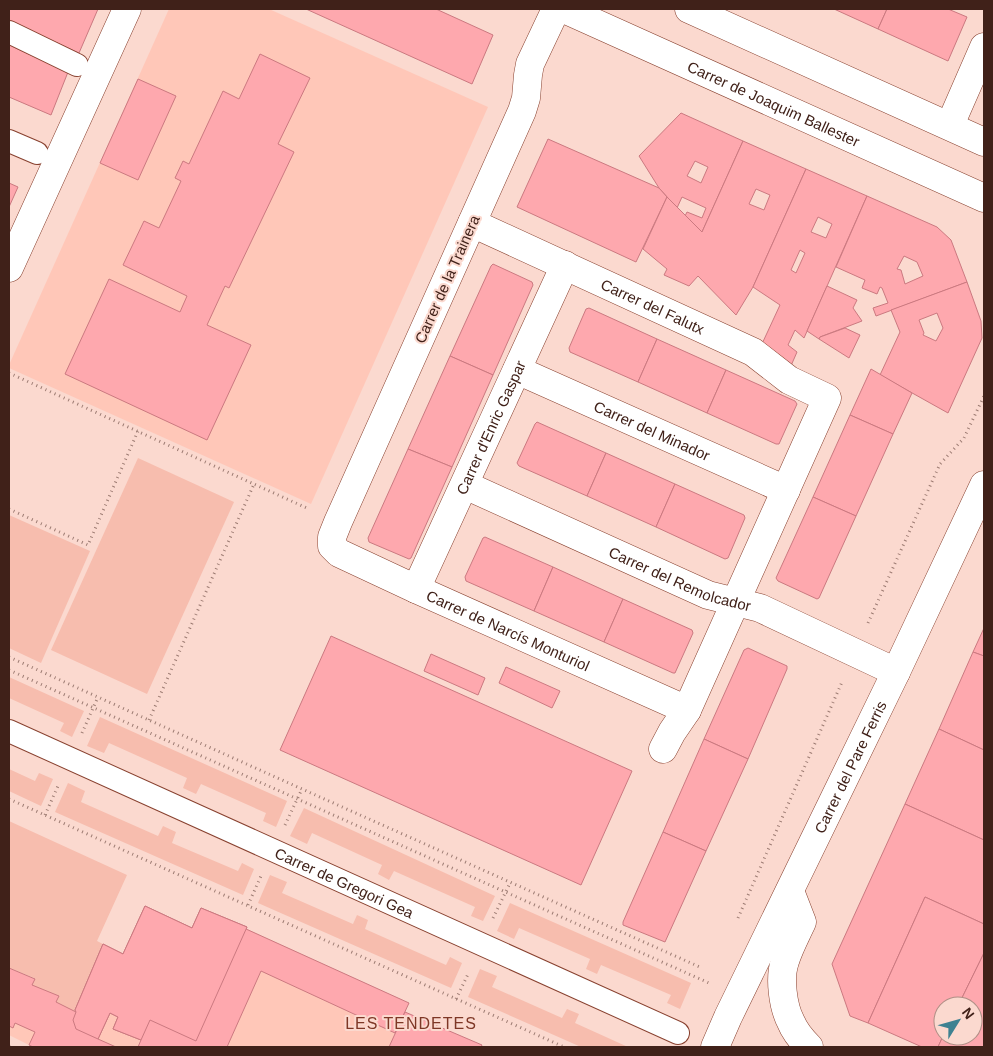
<svg xmlns="http://www.w3.org/2000/svg" width="993" height="1056" font-family="Helvetica,sans-serif">
<rect width="100%" height="100%" fill="#fbd9cf"/>
<!-- built -->
<g fill="#ffc7b8">
<path d="M169,9h100l219,98 -177,397 -302,-136v-3z"/>
<path d="M145,906l47,22 9,-20 46,19v2l162,74 -20,44h-356l-24,-12v-67l26,11 24,17 16,15v-1l28,-66 21,10z"/>
</g>
<!-- green -->
<g fill="#f7bdae">
<path d="M138,458l96,44 -87,192 -96,-44z"/>
<path d="M9,515l81,36 -49,112 -32,-15z"/>
<path d="M9,677l75,34 -12,26 -12,-6 4,-8 -55,-25z"/>
<path d="M100,717l187,84 -11,26 -13,-6 3,-8 -65,-29 -5,10 -13,-6 4,-10 -78,-35 -5,10 -17,-7z"/>
<path d="M9,769l26,12 4,-8 14,6 -12,27 -32,-15z"/>
<path d="M68,783l17,8 -4,11 77,34 5,-10 13,6 -4,11 66,28 4,-8 12,6 -11,26 -188,-83z"/>
<path d="M304,808l191,88 -12,25 -12,-5 4,-9 -81,-36 -5,9 -11,-6 4,-9 -70,-32 -5,11 -17,-8z"/>
<path d="M9,821l118,54 -30,66 6,3 -28,66 1,2 -20,-10 3,-6 -27,-11 2,-7 -25,-10z"/>
<path d="M270,875l17,7 -5,11 71,31 4,-9 11,5 -3,9 81,36 4,-8 12,6 -11,25 -193,-85z"/>
<path d="M510,903l181,80 -11,26 -13,-6 4,-8 -70,-30 -4,9 -11,-5 4,-10 -71,-31 -5,11 -17,-8z"/>
<path d="M480,969l17,7 -5,11 70,31 5,-9 12,5 -4,9 53,24h-47l-113,-50z"/>
</g>
<!-- building -->
<g fill="#fea8ae" stroke="#cb7980" fill-rule="evenodd">
<path d="M9,9h89l-19,44 -70,-32z"/>
<path d="M306,9h130l57,26 -21,49z"/>
<path d="M834,9h53l-9,20z"/>
<path d="M887,9h61l19,8 -19,44 -70,-32z"/>
<path d="M9,45l59,27 -17,43 -42,-18z"/>
<path d="M260,54l50,24 -32,66 16,8 -65,136 -4,-2 -18,39 44,20 -44,95 -142,-66 44,-95 71,33 7,-16 -64,-31 21,-44 15,7 22,-47 -6,-3 8,-17 6,3 34,-73 16,8z"/>
<path d="M138,79l38,17 -38,84 -38,-17z"/>
<path d="M681,113l62,28 -41,91 -17,-16 2,-4 15,6 4,-10 -24,-11 -5,11 -18,-20 -20,-32zM695,161l13,6 -7,16 -14,-7z"/>
<path d="M548,139l111,49 8,9 -31,65 -119,-55z"/>
<path d="M743,141l63,28 -53,118 -17,28 -38,-39 -9,10 -25,-11 3,-6 -24,-20 24,-52 35,35zM756,189l14,6 -6,15 -15,-6z"/>
<path d="M806,169l61,27 -63,142 -9,-8 -7,15 9,7 -7,16 -29,-22 19,-41 -27,-18zM818,217l14,7 -6,14 -15,-6zM800,250l5,3 -9,20 -5,-3z"/>
<path d="M9,183l9,4 -9,20z"/>
<path d="M867,196l70,31 14,13 16,42 -91,34 -3,-8 15,-5 -6,-15 -2,-1 -3,7 -15,-6 3,-8 -29,-13zM904,256l13,6 6,14 -18,8 -4,-14 -4,-1z"/>
<path d="M493,264l39,18 1,3 -40,90 -43,-19 41,-90z"/>
<path d="M967,282l14,39 1,17 -34,75 -68,-38 20,-43 -9,-22zM937,313l6,15 -7,13 -13,-6 1,-2 -5,-13z"/>
<path d="M827,286l30,14 -4,8 9,13 -42,16 -1,2 -12,-8z"/>
<path d="M589,308l68,31 -19,43 -68,-30 -1,-4 17,-39z"/>
<path d="M845,328l15,7 -11,23 -30,-19 1,-2z"/>
<path d="M657,339l69,31 -19,43 -69,-31z"/>
<path d="M450,356l43,19 -41,92 -44,-18z"/>
<path d="M871,369l41,24 -19,41 -43,-19z"/>
<path d="M726,370l69,31 2,3 -18,40h-3l-69,-31z"/>
<path d="M850,415l43,19 -37,82 -43,-19z"/>
<path d="M537,422l69,31 -19,43 -68,-30 -2,-3 18,-39z"/>
<path d="M408,449l44,18 -41,91 -2,1 -40,-17 -1,-4z"/>
<path d="M606,453l69,31 -19,43 -69,-31z"/>
<path d="M675,484l69,31 1,3 -17,40 -3,1 -69,-32z"/>
<path d="M813,497l43,19 -37,82 -2,1 -39,-18 -2,-3z"/>
<path d="M485,537l68,30 -19,44 -68,-30 -1,-4 18,-39z"/>
<path d="M553,567l70,32 -19,43 -70,-31z"/>
<path d="M623,599l69,31 1,3 -18,40h-2l-69,-31z"/>
<path d="M984,628v28l-11,-4z"/>
<path d="M331,636l301,135 -51,114 -301,-135z"/>
<path d="M748,648l39,18v3l-39,90 -44,-20 40,-89z"/>
<path d="M973,652l11,4v94l-45,-21z"/>
<path d="M431,654l54,24 -7,17 -54,-24z"/>
<path d="M506,667l54,24 -8,17 -53,-25z"/>
<path d="M939,729l45,21v90l-79,-36z"/>
<path d="M704,739l44,20 -42,92 -43,-19z"/>
<path d="M905,804l79,36v84l-59,-27 -57,126 -18,-7 -18,-52z"/>
<path d="M663,832l43,19 -41,91 -42,-17v-3z"/>
<path d="M925,897l59,27v29l-26,53h-15v30l-5,11h-16l-54,-24z"/>
<path d="M145,906l47,22 9,-20 46,19 -1,2 163,74 -14,30 -134,-62 -34,76h-89l3,-7 -28,-11 5,-12 -8,-4 -12,26 18,8h-83l-4,-2 6,-13 -20,-9 -2,5 -4,-2v2v-60l26,11 -3,6 27,11 -3,6 20,10 -1,-2 28,-66 20,10z"/>
<path d="M145,906l47,22 9,-20 46,19 -51,114 -46,-21 -9,20 -28,-11 5,-12 -8,-4 -12,26 -22,-10 -3,-9 3,-8 -1,-2 28,-66 20,10z"/>
<path d="M984,953v94h-46l5,-11h30v-30h-15z"/>
<path d="M405,1012l77,33 -1,2h-92z"/>
</g>
<g fill="none" stroke-linecap="round" stroke-linejoin="round">
<defs>
<g id="pedestrian">
<path d="M9,32l68,33"/>
<path d="M9,141l28,12"/>
<path id="s1" d="M9,731l669,302"/>
</g>
<g id="minor">
<path id="s2" d="M556,9l-26,55 -2,11 -2,23 -4,13 -184,411 -6,15v9l7,7 77,36 271,121"/>
<path d="M950,125l34,-78"/>
<path id="s3" d="M472,223l281,129 36,28 38,18 -140,312 -15,22 -9,17"/>
<path d="M9,268l118,-259"/>
<path id="s4" d="M517,370l269,120"/>
<path id="s5" d="M465,485l243,110 52,13 136,64"/>
<path id="s6" d="M416,589l149,-324"/>
</g>
<g id="tertiary">
<path id="s7" d="M564,9l420,189"/>
<path d="M689,9l295,133"/>
<path d="M790,891l12,31c-6,13 -13,26 -17,39 -6,17 -2,46 6,61 4,10 11,18 18,25"/>
<path id="s8" d="M715,1047l13,-30 168,-345 88,-187"/>
</g>
</defs>
<!-- pedestrian casing -->
<use href="#pedestrian" stroke="#88412f" stroke-width="24"/>
<!-- minor casing -->
<use href="#minor" stroke="#88412f" stroke-width="29"/>
<!-- tertiary casing -->
<use href="#tertiary" stroke="#88412f" stroke-width="29"/>
<!-- path -->
<g stroke="#9d7c73" stroke-width="3" stroke-dasharray="1 4" stroke-linecap="butt">
<path d="M9,373l300,136"/>
<path d="M9,509l79,36 50,-114"/>
<path d="M868,623l72,-159 24,-26 20,-42"/>
<path d="M9,657l293,132 400,179"/>
<path d="M9,670l700,313"/>
<path d="M149,720l105,-236"/>
<path d="M82,733l16,-36"/>
<path d="M9,799l555,248"/>
<path d="M45,815l13,-29"/>
<path d="M285,825l17,-36"/>
<path d="M248,905l13,-29"/>
<path d="M493,918l17,-35"/>
<path d="M738,918l104,-236"/>
<path d="M456,999l13,-27"/>
<path d="M9,1046l2,1"/>
</g>
<!-- pedestrian -->
<use href="#pedestrian" stroke="#fff" stroke-width="22"/>
<!-- minor -->
<use href="#minor" stroke="#fff" stroke-width="28"/>
<!-- tertiary -->
<use href="#tertiary" stroke="#fff" stroke-width="28"/>
</g>
<g text-anchor="middle" dominant-baseline="central" stroke-width="4" stroke-linejoin="round" paint-order="stroke">
<!-- street labels -->
<g font-size="15" fill="#402119" stroke="#fbd9cf">
<text stroke="none"><textPath href="#s7" startOffset="230">Carrer de Joaquim Ballester</textPath></text>
<text transform="translate(447 279) rotate(-66)">Carrer de la Trainera</text>
<text stroke="none"><textPath href="#s3" startOffset="199">Carrer del Falutx</textPath></text>
<text stroke="none"><textPath href="#s6" startOffset="178">Carrer d'Enric Gaspar</textPath></text>
<text stroke="none"><textPath href="#s4" startOffset="148">Carrer del Minador</textPath></text>
<text stroke="none"><textPath href="#s5" startOffset="235">Carrer del Remolcador</textPath></text>
<text stroke="none"><textPath href="#s2" startOffset="780">Carrer de Narcís Monturiol</textPath></text>
<text stroke="none"><textPath href="#s8" startOffset="311">Carrer del Pare Ferris</textPath></text>
<text stroke="none"><textPath href="#s1" startOffset="368">Carrer de Gregori Gea</textPath></text>
</g>
<!-- neighbourhood labels -->
<g font-size="16" letter-spacing="1" fill="#7e3726" stroke="#fbd9cf">
<text x="411" y="1023">LES TENDETES</text>
</g>
</g>
<!-- border -->
<rect width="993" height="1056" fill="none" stroke="#402119" stroke-width="20"/>
<!-- north arrow -->
<g transform="translate(958 1021) rotate(53)"><circle r="24" fill="#fbd9cf" stroke="#b08f86"/>
<path d="M0-4L9 19L0 12L-9 19Z" fill="#3e8191"/>
<text y="-8" font-size="14" font-weight="bold" text-anchor="middle" fill="#402119">N</text>
</g>
</svg>
